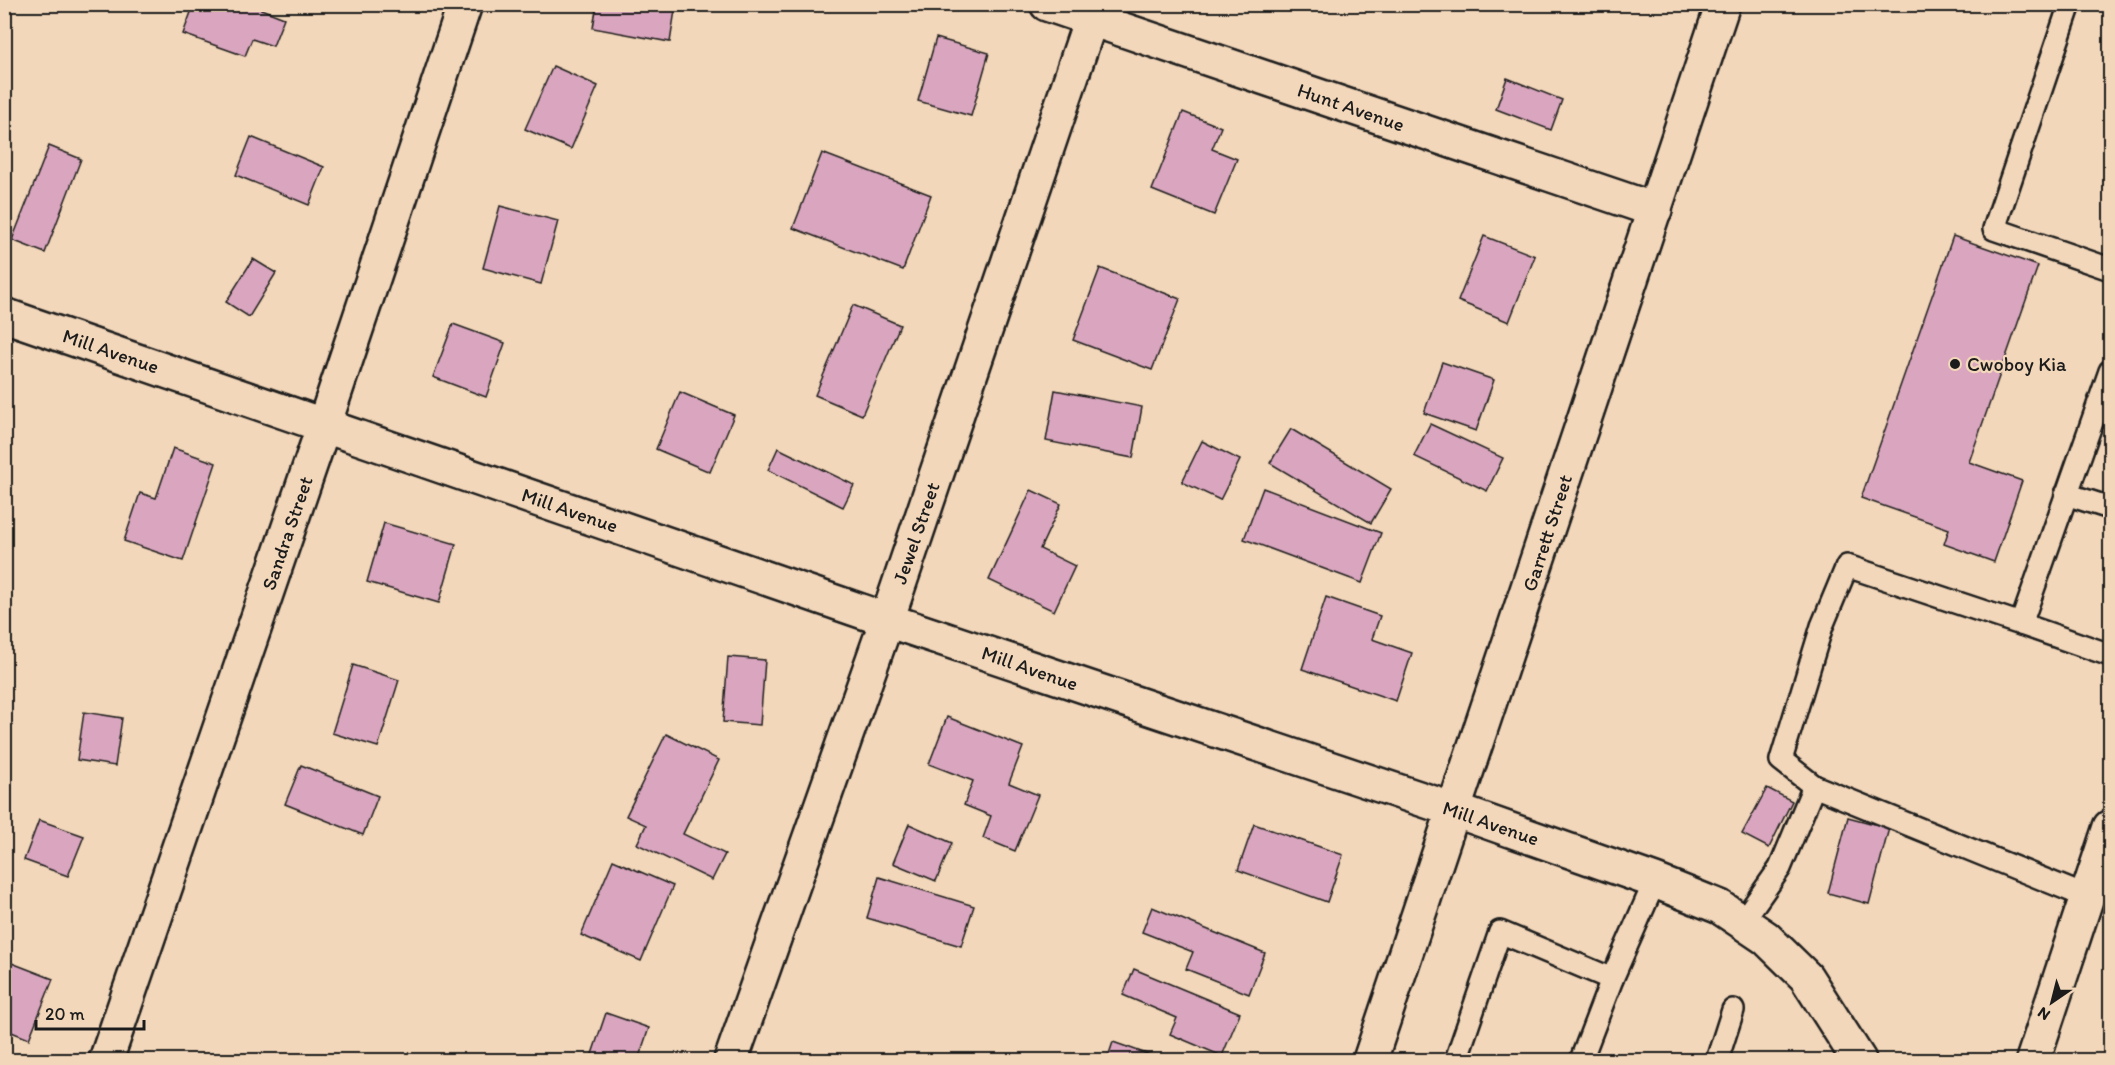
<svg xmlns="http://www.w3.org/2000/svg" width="2115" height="1065" font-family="Itim,sans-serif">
<rect width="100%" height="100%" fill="#f3d7ba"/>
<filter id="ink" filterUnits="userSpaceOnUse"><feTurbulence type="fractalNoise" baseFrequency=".0167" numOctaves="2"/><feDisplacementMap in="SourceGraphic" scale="12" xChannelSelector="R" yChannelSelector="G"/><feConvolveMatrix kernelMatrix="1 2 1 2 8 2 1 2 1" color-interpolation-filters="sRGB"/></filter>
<g filter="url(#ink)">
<!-- building -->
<g fill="#daa6bf" stroke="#1c1c1c" stroke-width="1.5">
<path d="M194,4h69l-2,5 23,9 -11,28 -21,-7 -7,17 -62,-22z"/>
<path d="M597,4h79l-6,38 -77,-14z"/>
<path d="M936,38l53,15 -18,63 -53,-15z"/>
<path d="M553,66l45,20 -27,63 -46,-20z"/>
<path d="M1507,78l55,22 -11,30 -55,-21z"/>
<path d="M1183,112l38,15 -9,22 25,10 -23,56 -62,-25z"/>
<path d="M251,137l73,30 -15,38 -73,-30z"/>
<path d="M49,146l32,13 -36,94 -33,-13z"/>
<path d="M822,153l109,42 -28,75 -110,-42z"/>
<path d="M500,206l58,15 -17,63 -58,-16z"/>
<path d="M1484,236l51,20 -26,66 -51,-21z"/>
<path d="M1953,236l85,30 -69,196 53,19 -28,81 -50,-18 5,-15 -88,-31z"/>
<path d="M253,259l23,14 -27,44 -23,-15z"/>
<path d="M1100,268l80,31 -28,71 -79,-30z"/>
<path d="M853,305l47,20 -38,90 -47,-20z"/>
<path d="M453,324l52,19 -19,54 -53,-20z"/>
<path d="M1442,362l52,18 -18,51 -52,-18z"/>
<path d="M1055,390l87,17 -9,51 -87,-17z"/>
<path d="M680,392l54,23 -24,57 -54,-23z"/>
<path d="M1430,424l73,34 -16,33 -73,-35z"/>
<path d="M1291,429l100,60 -20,34 -101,-60z"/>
<path d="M1202,441l38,19 -20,40 -38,-18z"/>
<path d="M173,448l43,15 -33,98 -59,-20 16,-48 16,5z"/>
<path d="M778,448l76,37 -11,22 -75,-37z"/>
<path d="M1263,488l118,45 -19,50 -118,-44z"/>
<path d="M1031,490l30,14 -21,45 35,17 -21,45 -65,-31z"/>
<path d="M384,523l72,21 -17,59 -72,-21z"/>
<path d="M1326,597l54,19 -8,23 40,14 -16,48 -94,-32z"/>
<path d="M728,657l37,3 -5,65 -37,-3z"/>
<path d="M353,665l46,15 -21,67 -46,-14z"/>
<path d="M84,712l38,6 -7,48 -38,-6z"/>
<path d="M947,717l76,30 -14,36 29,12 -23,56 -32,-13 8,-22 -27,-11 9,-24 -44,-17z"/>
<path d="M666,734l53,26 -36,74 42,20 -13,26 -75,-36 9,-19 -20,-9z"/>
<path d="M301,765l77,31 -15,39 -78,-31z"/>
<path d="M1767,788l25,13 -23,47 -27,-14z"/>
<path d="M1848,817l41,11 -20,76 -41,-11z"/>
<path d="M39,820l45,16 -16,40 -44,-16z"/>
<path d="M909,824l43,19 -16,38 -43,-18z"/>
<path d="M1254,824l89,31 -16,47 -89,-32z"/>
<path d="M613,860l60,26 -32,75 -60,-26z"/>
<path d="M879,877l95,29 -13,40 -94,-28z"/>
<path d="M1152,907l113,46 -16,41 -63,-25 7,-17 -51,-20z"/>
<path d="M4,960l49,19 -24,60 -25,-10z"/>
<path d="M1134,969l106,44 -18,43 -52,-22 7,-16 -54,-23z"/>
<path d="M606,1013l43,15 -11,32h-48z"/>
<path d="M1113,1042l51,18h-57z"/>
</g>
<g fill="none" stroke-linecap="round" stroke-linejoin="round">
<defs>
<g id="lane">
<path d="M2070,4l-76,225 116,40"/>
<path d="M2110,371l-89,253 89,31"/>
<path d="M2066,494l44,14"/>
<path d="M2021,624l-174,-58 -25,60 -41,134 33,26 273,111"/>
<path d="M1742,922l38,-54 34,-82"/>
<path d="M1456,1060l44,-128 112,47"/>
<path d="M1581,1060l31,-81 43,-98"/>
<path d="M1717,1060l16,-50"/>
</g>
<g id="street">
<path d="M1047,4l608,206"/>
<path d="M106,1060l218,-635 141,-421"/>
<path d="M731,1060l156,-440 209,-616"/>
<path d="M1370,1060l353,-1056"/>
</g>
<g id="secondary">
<path d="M4,315l883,305 567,190 201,71 65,26 46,31 40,39 53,83"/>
<path d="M2033,1060l77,-233"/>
</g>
</defs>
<!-- lane casing -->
<use href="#lane" stroke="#1c1c1c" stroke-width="26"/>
<!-- street casing -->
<use href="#street" stroke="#1c1c1c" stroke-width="38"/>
<!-- secondary casing -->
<use href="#secondary" stroke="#1c1c1c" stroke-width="38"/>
<!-- lane -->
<use href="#lane" stroke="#f3d7ba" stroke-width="21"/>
<!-- street -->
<use href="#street" stroke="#f3d7ba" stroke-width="33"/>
<!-- secondary -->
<use href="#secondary" stroke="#f3d7ba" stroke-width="33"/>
</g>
</g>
<!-- markers -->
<circle fill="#1c1c1c" stroke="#f3d7ba" stroke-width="2" cx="1955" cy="364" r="6"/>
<g text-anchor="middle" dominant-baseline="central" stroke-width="4.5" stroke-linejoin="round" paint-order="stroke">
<!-- street labels -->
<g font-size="20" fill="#1c1c1c" stroke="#f3d7ba">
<text transform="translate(1351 107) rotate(19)">Hunt Avenue</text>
<text transform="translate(111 351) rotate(19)">Mill Avenue</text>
<text transform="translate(570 510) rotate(19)">Mill Avenue</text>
<text transform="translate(287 533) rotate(-71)">Sandra Street</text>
<text transform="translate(916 533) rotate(-71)">Jewel Street</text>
<text transform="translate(1547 533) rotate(-72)">Garrett Street</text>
<text transform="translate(1030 668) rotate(19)">Mill Avenue</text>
<text transform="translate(1491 823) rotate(19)">Mill Avenue</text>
</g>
<!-- poi labels -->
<g font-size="20" fill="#1c1c1c" stroke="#f3d7ba" text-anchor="start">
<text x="1967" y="364">Cwoboy Kia</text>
</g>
</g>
<!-- margin -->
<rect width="2115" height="1065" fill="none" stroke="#f3d7ba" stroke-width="24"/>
<rect x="12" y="12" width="2091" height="1041" fill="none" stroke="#1c1c1c" stroke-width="2" filter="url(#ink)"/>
<!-- north arrow -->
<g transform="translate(2052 1002) rotate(215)" stroke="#f3d7ba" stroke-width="4.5" paint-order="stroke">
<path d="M0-4.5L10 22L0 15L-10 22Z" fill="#1c1c1c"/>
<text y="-9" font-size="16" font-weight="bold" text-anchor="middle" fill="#1c1c1c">N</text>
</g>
<!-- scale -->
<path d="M36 1020v9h108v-9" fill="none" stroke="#1c1c1c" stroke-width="3"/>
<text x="45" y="1020" font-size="18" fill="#1c1c1c" stroke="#f3d7ba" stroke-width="4.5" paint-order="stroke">20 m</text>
</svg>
